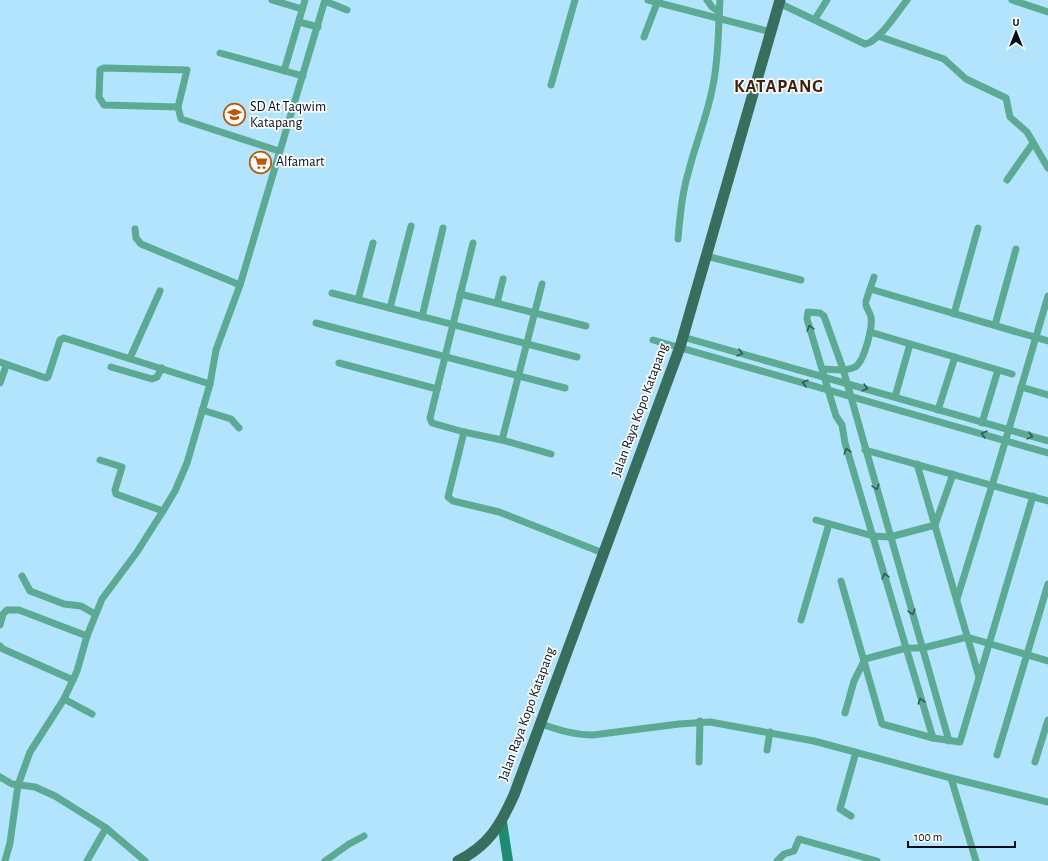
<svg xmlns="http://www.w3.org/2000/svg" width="1048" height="861" font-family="'Alegreya Sans',sans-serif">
<rect width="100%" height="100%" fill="#b3e4fe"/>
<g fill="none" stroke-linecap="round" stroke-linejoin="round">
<!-- minor -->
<g stroke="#5caa93" stroke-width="7">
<path d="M272,0l30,9"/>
<path d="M648,0l123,32"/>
<path d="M707,0l5,7 7,5"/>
<path d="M1012,0l36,12"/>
<path d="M325,1l22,9"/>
<path d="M779,3l86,41c13,-1 33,-33 42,-44"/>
<path d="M815,19l12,-19"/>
<path d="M299,22l19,5"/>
<path d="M878,36l66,23 22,20 40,19 4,19 17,15 21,36"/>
<path d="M644,37l13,-34"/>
<path d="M220,53l83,23"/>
<path d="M284,71l21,-71"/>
<path d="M551,85l24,-85"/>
<path d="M178,107l-74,-2 -5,-8 1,-27 4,-2 83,2 -9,37 3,12 98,32"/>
<path d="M1007,180l26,-37"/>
<path d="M135,229l1,9 5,6 99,41"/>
<path d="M678,239c2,-23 4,-46 11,-69 7,-28 19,-56 24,-85 6,-28 5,-56 7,-85"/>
<path d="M706,256l95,24"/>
<path d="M542,284l-40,156 -38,-8 -16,65 5,4 46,11 104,41"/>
<path d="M870,289l178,52"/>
<path d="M332,293l245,64"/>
<path d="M460,294l126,32"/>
<path d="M358,300l15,-57"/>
<path d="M866,301l8,-24"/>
<path d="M497,303l6,-24"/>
<path d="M390,308l21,-82"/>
<path d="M954,314l24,-86"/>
<path d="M422,317l21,-89"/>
<path d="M316,323l249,65"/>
<path d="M995,325l21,-76"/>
<path d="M870,332l142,42"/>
<path d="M683,337l365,104"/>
<path d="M653,340l395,113"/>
<path d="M130,358l30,-67"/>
<path d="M0,362l46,16 2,-1 12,-37 4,-2 146,46"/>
<path d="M339,363l98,26"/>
<path d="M111,367l41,12 5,-2 5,-9"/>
<path d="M823,369c10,0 23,3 32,-2 9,-5 18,-40 16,-50 -1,-4 -4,-8 -5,-12"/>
<path d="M0,383l6,-17"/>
<path d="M1021,387l27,8"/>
<path d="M895,397l15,-53"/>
<path d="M202,410l29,9 8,9"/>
<path d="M938,410l17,-53"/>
<path d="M982,423l16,-53"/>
<path d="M464,432l-32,-9 -2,-5 43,-175"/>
<path d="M502,440l49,14"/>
<path d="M865,450l183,51"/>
<path d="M100,460l22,7 -7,23 1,4 47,17"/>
<path d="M917,464l62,213"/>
<path d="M816,520l57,16 17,1 45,-12 18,-51"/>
<path d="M22,576l8,15 34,13 17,2 14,8"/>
<path d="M841,581l41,143 51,14 27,4 73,-246"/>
<path d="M957,599l41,-133 50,-170"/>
<path d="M801,620l28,-96"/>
<path d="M0,625l3,-11 4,-4h12l68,26"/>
<path d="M0,646l3,3 70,31"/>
<path d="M64,699l28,15"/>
<path d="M845,713l9,-32 11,-22 41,-11h17l44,-11 81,24"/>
<path d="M539,723c19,7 35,12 54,12l86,-11 31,-2 104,19 137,37 97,24"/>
<path d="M933,738l-88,-295 -3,-18 -6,-9 -29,-97 1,-7 12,1 4,3 19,53 106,372"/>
<path d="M767,750l3,-18"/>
<path d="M997,755l51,-171"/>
<path d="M699,762l1,-41"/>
<path d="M1035,762l13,-42"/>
<path d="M0,777l12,7 23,3 20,9 51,32 39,33"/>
<path d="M951,778l25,83"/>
<path d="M851,816l-11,-7 16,-57"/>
<path d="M5,861l5,-18 8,-58 12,-33 34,-53 13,-28 10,-35 15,-37 35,-47 26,-41 12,-20 12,-28 23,-79 6,-34 24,-65 85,-285"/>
<path d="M87,861l19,-33"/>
<path d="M325,861l24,-17 15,-8"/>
<path d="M777,861l7,-7 10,-3 5,-12 78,22"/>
</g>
<!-- secondary -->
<path stroke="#1d8c71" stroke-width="10" d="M502,822l6,39"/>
<!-- primary -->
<path stroke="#376e5d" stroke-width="11" d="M458,861c31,-16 42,-35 56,-66l166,-448 100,-347"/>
</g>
<!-- one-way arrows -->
<defs><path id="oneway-chevron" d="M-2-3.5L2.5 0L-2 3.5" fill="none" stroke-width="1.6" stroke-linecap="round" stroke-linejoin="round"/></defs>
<g stroke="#2e5c56">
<use href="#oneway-chevron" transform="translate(810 328) rotate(-108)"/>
<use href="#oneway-chevron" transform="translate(740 353) rotate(16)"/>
<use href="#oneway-chevron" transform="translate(805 383) rotate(-164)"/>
<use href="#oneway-chevron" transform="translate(865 388) rotate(17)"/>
<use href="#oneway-chevron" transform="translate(984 434) rotate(-164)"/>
<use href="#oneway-chevron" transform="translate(1030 436) rotate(15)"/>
<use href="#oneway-chevron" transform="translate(847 451) rotate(-107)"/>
<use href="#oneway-chevron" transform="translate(876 487) rotate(74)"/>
<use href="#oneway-chevron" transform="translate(885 576) rotate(-106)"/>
<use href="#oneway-chevron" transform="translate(912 612) rotate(74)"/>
<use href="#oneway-chevron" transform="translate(921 701) rotate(-107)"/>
</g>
<!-- icons -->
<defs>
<symbol id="school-ring" viewBox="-11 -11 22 22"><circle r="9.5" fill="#fcfcfc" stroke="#b75907" stroke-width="1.5"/><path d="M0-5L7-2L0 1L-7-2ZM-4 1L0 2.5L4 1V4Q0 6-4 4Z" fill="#b75907"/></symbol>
<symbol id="supermarket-ring" viewBox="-11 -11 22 22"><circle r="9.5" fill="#fcfcfc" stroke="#b75907" stroke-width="1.5"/><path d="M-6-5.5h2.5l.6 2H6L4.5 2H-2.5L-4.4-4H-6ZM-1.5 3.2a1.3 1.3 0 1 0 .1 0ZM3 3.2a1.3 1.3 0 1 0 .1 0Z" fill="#b75907"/></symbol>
</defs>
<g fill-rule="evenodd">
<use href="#school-ring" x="222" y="102" width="25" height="25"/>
<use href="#supermarket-ring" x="248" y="150" width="25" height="25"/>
</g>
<g text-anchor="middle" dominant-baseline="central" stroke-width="3.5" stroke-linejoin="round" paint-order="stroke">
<!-- poi labels -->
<g font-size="14" fill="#000e19" stroke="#fcfcfc" text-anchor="start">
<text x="250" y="107">SD At Taqwim<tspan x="250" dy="16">Katapang</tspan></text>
<text x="276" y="162">Alfamart</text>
</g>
<!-- street labels -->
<g font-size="14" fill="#000e19" stroke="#fcfcfc">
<text transform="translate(640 410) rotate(-70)">Jalan Raya Kopo Katapang</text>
<text transform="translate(527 714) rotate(-70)">Jalan Raya Kopo Katapang</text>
</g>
<!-- district labels -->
<g font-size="18" font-weight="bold" letter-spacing="1" fill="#42210b" stroke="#fcfcfc">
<text x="779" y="87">KATAPANG</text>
</g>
</g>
<!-- north arrow -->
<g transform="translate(1016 32)" stroke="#fcfcfc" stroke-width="3" paint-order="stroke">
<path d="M0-3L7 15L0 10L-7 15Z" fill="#000e19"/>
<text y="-6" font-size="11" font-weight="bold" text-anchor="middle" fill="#000e19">U</text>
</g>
<!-- scale -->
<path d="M908 841v6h107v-6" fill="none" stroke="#000e19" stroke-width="2"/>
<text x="914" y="841" font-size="12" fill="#000e19" stroke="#fcfcfc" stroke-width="3" paint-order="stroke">100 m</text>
</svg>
